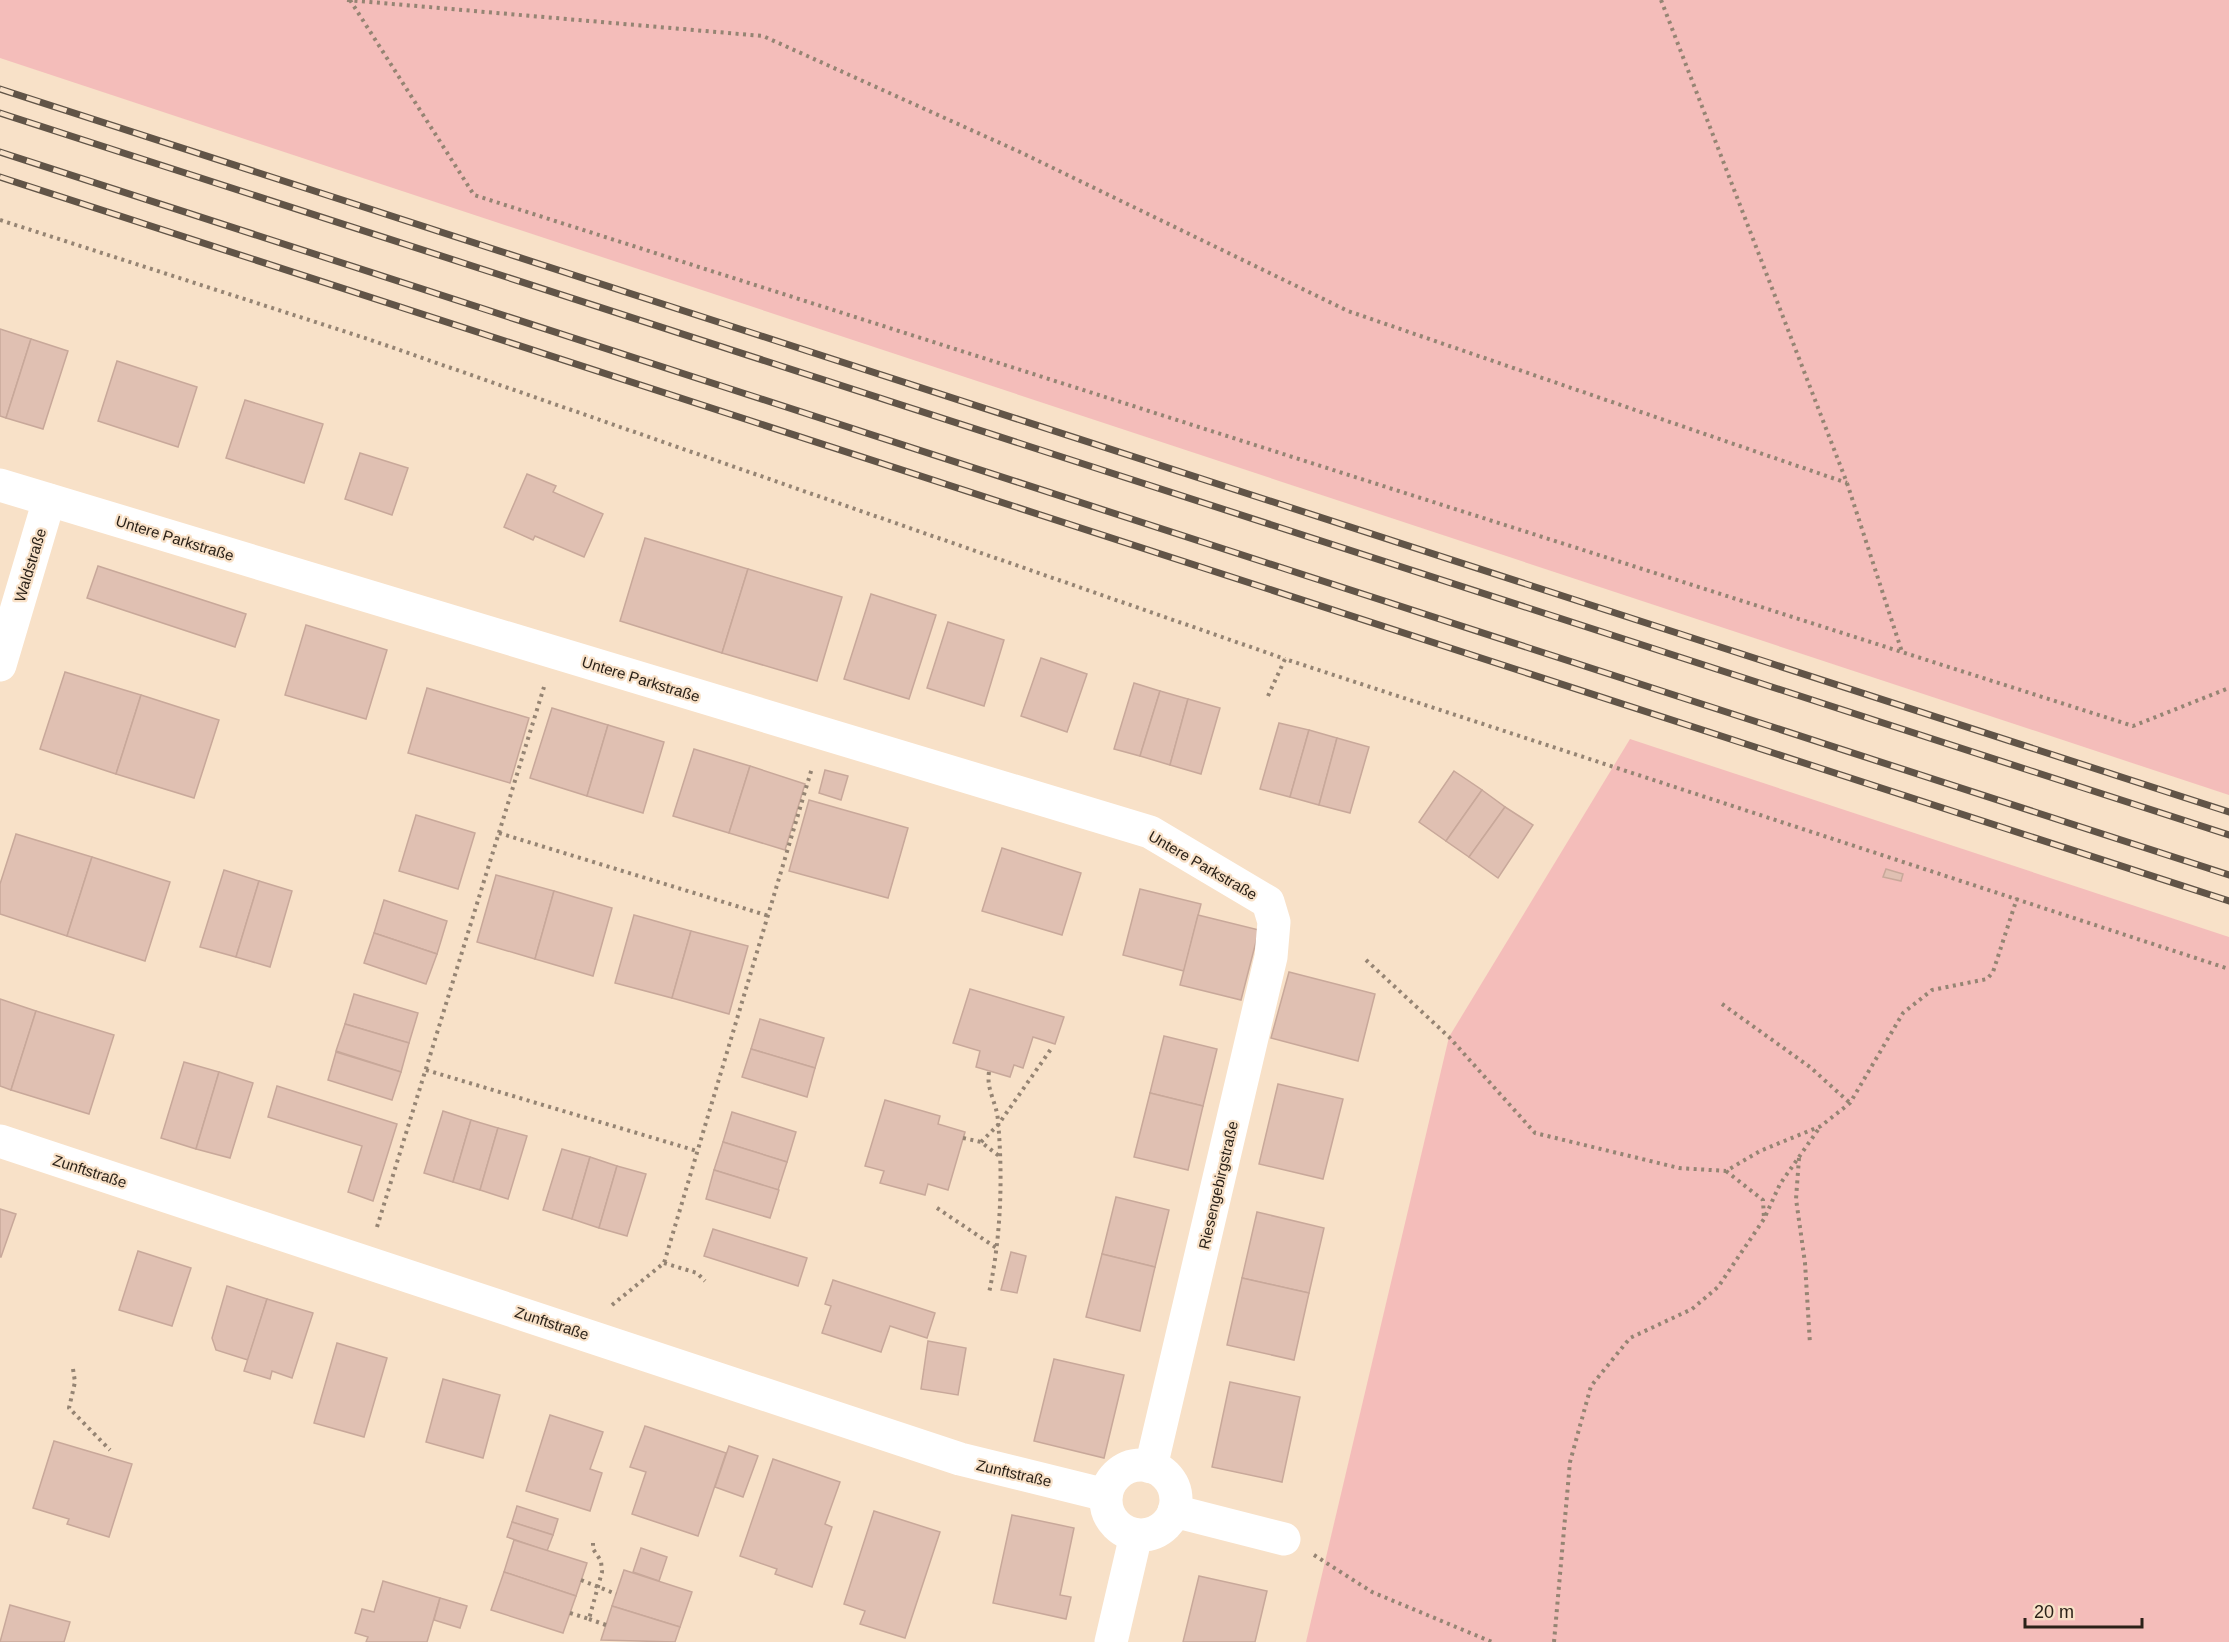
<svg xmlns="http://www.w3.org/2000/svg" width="2229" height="1642" font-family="Helvetica,sans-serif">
<rect width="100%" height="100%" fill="#f8e1c8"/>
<!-- green -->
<g fill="#f4bdba">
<path d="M0,0h2229v795l-2229,-737z"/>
<path d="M1630,739l599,198v705h-923l143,-605z"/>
</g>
<!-- building -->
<g fill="#e0c0b2" stroke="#c8a89a" stroke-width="1.5">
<path d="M0,329l31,10 -25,79 -6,-2z"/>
<path d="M31,339l37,12 -25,78 -37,-11z"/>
<path d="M117,361l80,26 -19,60 -80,-26z"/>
<path d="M245,400l78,24 -19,59 -78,-25z"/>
<path d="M360,453l48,15 -16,47 -47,-16z"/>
<path d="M527,474l29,12 -3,6 50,22 -19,43 -49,-21 -2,4 -29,-13z"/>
<path d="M645,538l103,31 -26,84 -102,-32z"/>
<path d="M98,566l148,48 -11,33 -148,-49z"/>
<path d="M748,569l94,28 -25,84 -95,-28z"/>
<path d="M871,594l65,21 -27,84 -65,-20z"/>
<path d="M948,622l56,18 -20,66 -57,-18z"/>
<path d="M306,625l81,25 -21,69 -81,-24z"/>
<path d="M1041,658l46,16 -20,58 -46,-16z"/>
<path d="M65,672l76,23 -25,79 -76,-25z"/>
<path d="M1134,683l26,8 -20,65 -26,-7z"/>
<path d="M427,688l102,30 -19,65 -102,-30z"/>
<path d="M1160,691l28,8 -18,66 -30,-9z"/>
<path d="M141,695l78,25 -25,78 -78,-24z"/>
<path d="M1188,699l32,9 -19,66 -31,-9z"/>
<path d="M552,708l56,17 -21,71 -57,-18z"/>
<path d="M1279,723l30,7 -19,67 -30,-8z"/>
<path d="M608,725l56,17 -21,71 -56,-17z"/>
<path d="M1309,730l28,8 -18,67 -29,-8z"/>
<path d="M1337,738l32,9 -19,66 -31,-8z"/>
<path d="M694,749l56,17 -21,67 -56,-17z"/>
<path d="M750,766l55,18 -20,66 -56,-17z"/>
<path d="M825,770l23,6 -7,24 -22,-7z"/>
<path d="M1454,771l28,19 -36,51 -27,-19z"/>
<path d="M1482,790l23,17 -36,50 -23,-16z"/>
<path d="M809,800l99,28 -20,70 -99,-27z"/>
<path d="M1505,807l28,18 -35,53 -29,-21z"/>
<path d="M416,815l59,18 -17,56 -59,-18z"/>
<path d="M16,834l76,23 -25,79 -67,-22v-30z"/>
<path d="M1002,848l79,25 -19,62 -80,-24z"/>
<path d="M92,857l78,25 -25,79 -78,-25z"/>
<path d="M1886,869l17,5 -2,7 -18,-4z"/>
<path d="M224,870l35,11 -23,76 -36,-10z"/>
<path d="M496,875l58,16 -19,68 -58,-17z"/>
<path d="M259,881l33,10 -22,76 -34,-10z"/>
<path d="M1140,889l61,15 -17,67 -61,-16z"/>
<path d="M554,891l58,17 -19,68 -58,-17z"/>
<path d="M384,900l63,21 -10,33 -63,-21z"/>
<path d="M634,915l57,16 -19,67 -57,-15z"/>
<path d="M1198,915l61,15 -18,70 -61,-15z"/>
<path d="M691,931l57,15 -19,68 -57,-16z"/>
<path d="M374,933l63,21 -11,30 -62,-21z"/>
<path d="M1289,972l86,22 -17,67 -87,-23z"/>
<path d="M970,989l94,28 -9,27 -22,-7 -10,31 -9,-3 -4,12 -34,-10 4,-16 -27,-8z"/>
<path d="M354,994l64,19 -9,30 -64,-19z"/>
<path d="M0,999l36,12 -25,79 -11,-4z"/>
<path d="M36,1011l78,24 -25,79 -78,-24z"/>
<path d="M760,1019l64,19 -9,30 -64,-19z"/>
<path d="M345,1024l64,19 -8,29 -65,-21z"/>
<path d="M1164,1036l53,13 -14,57 -53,-13z"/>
<path d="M751,1049l64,19 -8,29 -65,-20z"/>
<path d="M336,1052l65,20 -9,28 -64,-20z"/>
<path d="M184,1062l35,10 -23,77 -35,-11z"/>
<path d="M219,1072l34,11 -23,75 -34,-9z"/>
<path d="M1278,1084l65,15 -20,80 -64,-15z"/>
<path d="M277,1086l120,38 -24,77 -25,-9 14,-46 -94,-29z"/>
<path d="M1150,1093l53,13 -15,64 -54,-13z"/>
<path d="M885,1100l55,16 -2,8 27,8 -17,58 -20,-6 -3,11 -45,-12 4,-12 -19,-5z"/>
<path d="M443,1111l28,9 -18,62 -29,-9z"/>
<path d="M732,1112l64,20 -9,30 -64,-20z"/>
<path d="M471,1120l27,8 -18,62 -27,-8z"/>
<path d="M498,1128l29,8 -19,63 -28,-9z"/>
<path d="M723,1142l64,20 -9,28 -64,-20z"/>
<path d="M562,1149l28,8 -18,62 -29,-9z"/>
<path d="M590,1157l27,9 -18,62 -27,-9z"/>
<path d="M617,1166l29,8 -19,62 -28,-8z"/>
<path d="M714,1170l65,20 -9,28 -64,-19z"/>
<path d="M1116,1197l53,13 -14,57 -53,-13z"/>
<path d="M0,1209l16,5 -15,43h-1z"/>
<path d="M1257,1212l67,16 -15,65 -67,-15z"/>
<path d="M713,1229l94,29 -9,28 -94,-30z"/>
<path d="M138,1251l53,17 -19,58 -53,-16z"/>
<path d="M1011,1252l15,4 -9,37 -16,-3z"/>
<path d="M1102,1254l53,13 -15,64 -54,-14z"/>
<path d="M1242,1278l67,15 -15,67 -67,-15z"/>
<path d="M833,1280l102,33 -8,25 -37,-12 -9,26 -59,-19 9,-27 -6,-2z"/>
<path d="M227,1286l40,13 -19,61 -32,-10 -4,-12z"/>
<path d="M267,1299l46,14 -21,65 -20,-7 -2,8 -26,-8z"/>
<path d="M928,1341l38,7 -8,47 -37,-6z"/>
<path d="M337,1343l50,15 -23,79 -50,-14z"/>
<path d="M1054,1359l70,16 -20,83 -70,-17z"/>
<path d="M443,1379l57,16 -17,63 -57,-16z"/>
<path d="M1230,1382l70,15 -18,85 -70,-15z"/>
<path d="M550,1415l53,17 -13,37 12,4 -12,38 -64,-20z"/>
<path d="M645,1426l81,27 -28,83 -66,-22 14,-42 -16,-5z"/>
<path d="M54,1441l78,23 -23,73 -42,-13 2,-5 -36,-11z"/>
<path d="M729,1446l29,10 -15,41 -28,-10z"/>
<path d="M773,1459l67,23 -15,42 7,3 -20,60 -37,-13 2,-5 -37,-13z"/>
<path d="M517,1506l41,13 -5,16 -41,-13z"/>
<path d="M874,1511l66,21 -35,106 -45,-14 5,-13 -21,-7z"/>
<path d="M1012,1515l62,13 -14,67 11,2 -5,22 -73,-16z"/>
<path d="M512,1522l41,13 -6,16 -40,-14z"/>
<path d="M514,1540l73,23 -11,33 -72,-24z"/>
<path d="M641,1548l26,9 -8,24 -26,-9z"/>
<path d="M624,1570l68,22 -12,35 -68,-21z"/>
<path d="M504,1572l72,24 -13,37 -72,-23z"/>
<path d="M1199,1576l68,15 -12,51h-72z"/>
<path d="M383,1581l57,17 -13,44h-61l2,-5 -13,-4 7,-24 12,3z"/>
<path d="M440,1598l27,8 -7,22 -26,-8z"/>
<path d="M10,1605l60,17 -6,20h-64z"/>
<path d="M612,1606l68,21 -5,15 -74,-2z"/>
</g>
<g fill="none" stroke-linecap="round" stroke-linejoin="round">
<!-- path -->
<g stroke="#958473" stroke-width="4" stroke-dasharray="3 4.5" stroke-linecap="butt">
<path d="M347,0l416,36 257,116 328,159 499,172"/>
<path d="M350,0l124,195 1659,531 96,-38"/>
<path d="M1661,0l186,483 55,169"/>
<path d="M0,220l368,119 917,320"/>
<path d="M1268,696l17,-37 944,310"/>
<path d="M499,833l270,83"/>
<path d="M1366,960l83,77 86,96 144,35 47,3 34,-20 61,-25 29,-23 53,-90 29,-23 55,-11 6,-7 24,-74"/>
<path d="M1722,1004l88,63 40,36"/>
<path d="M426,1070l271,81"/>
<path d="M989,1072c-3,18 8,31 9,49 5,57 3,116 -9,172"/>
<path d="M963,1138l18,4 18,14"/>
<path d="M981,1142l17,-17 53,-76"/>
<path d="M1799,1158l-3,41 9,64 5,81"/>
<path d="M1726,1171l37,29 1,19"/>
<path d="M937,1208l61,41"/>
<path d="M377,1227l167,-540"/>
<path d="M664,1263l33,10 8,8"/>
<path d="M612,1305l52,-42 148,-495"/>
<path d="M73,1369l2,13 -6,26 41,42"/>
<path d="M1314,1555l58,37 120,50"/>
<path d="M581,1580l35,14"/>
<path d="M570,1613l19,6 13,-47 -1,-11 -8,-12v-6"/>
<path d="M589,1619l17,6"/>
<path d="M1554,1642l16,-180 21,-76 39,-48 62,-29 26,-22 46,-68 16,-35 40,-57"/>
</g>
<!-- minor -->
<g stroke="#fff" stroke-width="33">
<path d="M0,485l1150,347 118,70 6,20 -3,35 -120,510"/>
<path d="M0,665l49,-165"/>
<path d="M0,1141l960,318 146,36"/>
<circle cx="1141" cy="1500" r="35"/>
<path d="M1174,1511l110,28"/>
<path d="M1111,1642l25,-107"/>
</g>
<defs>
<g id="rail">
<path d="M0,89l2229,723"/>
<path d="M0,113l2229,722"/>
<path d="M0,152l2229,723"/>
<path d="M0,177l2229,724"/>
</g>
</defs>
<!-- rail casing -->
<use href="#rail" stroke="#615447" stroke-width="7"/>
<!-- rail -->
<use href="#rail" stroke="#f8e1c8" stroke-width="4.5" stroke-dasharray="14" stroke-linecap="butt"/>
</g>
<g text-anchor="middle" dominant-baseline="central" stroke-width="4.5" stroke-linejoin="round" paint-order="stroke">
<!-- street labels -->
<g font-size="15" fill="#2b2219" stroke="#f8e1c8">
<text transform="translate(175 538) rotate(17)">Untere Parkstraße</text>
<text transform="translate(30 565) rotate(-73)">Waldstraße</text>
<text transform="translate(641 679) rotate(17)">Untere Parkstraße</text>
<text transform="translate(1203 865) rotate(30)">Untere Parkstraße</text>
<text transform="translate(90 1171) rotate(18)">Zunftstraße</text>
<text transform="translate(1218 1185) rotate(-77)">Riesengebirgstraße</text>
<text transform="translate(552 1323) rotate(18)">Zunftstraße</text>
<text transform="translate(1014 1473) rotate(13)">Zunftstraße</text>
</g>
</g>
<!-- scale -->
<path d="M2025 1618v9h117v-9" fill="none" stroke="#2b2219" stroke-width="3"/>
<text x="2034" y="1618" font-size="18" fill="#2b2219" stroke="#f8e1c8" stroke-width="4.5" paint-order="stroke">20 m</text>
</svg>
